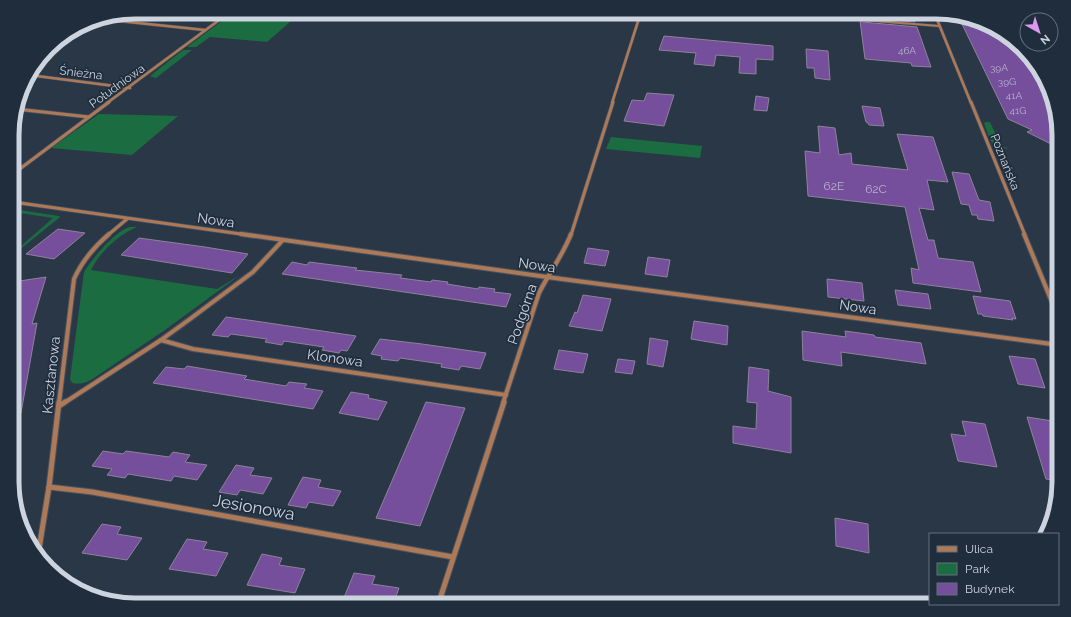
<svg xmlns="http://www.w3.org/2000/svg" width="1071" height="617" font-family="Raleway,sans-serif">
<rect width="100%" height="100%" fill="#2a3747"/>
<!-- green -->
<g fill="#1b6c40">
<path d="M234,12l64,3 -31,27 -57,-5 -14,10h-9z"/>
<path d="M183,50h9l-36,28 -6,-2z"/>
<path d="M99,114l79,2 -46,39 -81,-7z"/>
<path d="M986,122h4l11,24 9,3c-21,-2 -19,-8 -26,-26z"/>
<path d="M611,137l91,9 -2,12 -94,-9z"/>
<path d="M13,209l46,7 1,1 -47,38v-2l40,-35 -40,-6z"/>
<path d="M130,227h7c-19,8 -37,25 -46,43l126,19 23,-14 -75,55 -74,50c-6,3 -13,5 -19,3l-2,-4 14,-107c7,-12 32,-42 46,-45z"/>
</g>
<!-- building -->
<g fill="#754f9b" stroke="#8d8399">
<path d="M859,13l55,4 1,5 -52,-4 -2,2 2,2 54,5 14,40 -19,-1 -1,-3 -46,-4z"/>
<path d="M961,22l15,1 22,6 32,30 14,23 15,45v21l-32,-16 5,-2 -24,-11z"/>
<path d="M664,36l109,10v14l-17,-1v15l-17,-1 1,-16 -24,-2 -2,11 -20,-2 2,-11 -37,-3z"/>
<path d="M806,49l22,2 2,29 -15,-2 -1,-10h-7z"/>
<path d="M647,93l27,2 -10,31 -40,-5 8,-21 12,1z"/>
<path d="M756,96l13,2 -2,13 -13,-1z"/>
<path d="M862,106l18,2 4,18 -15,-1 -1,-2 -2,-1z"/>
<path d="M818,126l17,2 4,27 12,-2 1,11 56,6 -11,-36 36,3 15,45 -21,-2 7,30 -15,-2 9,32h6l4,18 35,4 8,30 -68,-9 -2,-15 8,2 -14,-63 -97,-11 -3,-45 15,2z"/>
<path d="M952,172l17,2 10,26 11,2 4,19 -16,-2 -1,-4h-5l-3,-10 -8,-1z"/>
<path d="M58,229l27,4 -31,26 -28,-5z"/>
<path d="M139,238l66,9 43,7 -16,19 -111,-18z"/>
<path d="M588,248l21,3 -4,15 -21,-3z"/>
<path d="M648,257l22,3 -3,17 -22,-3z"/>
<path d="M292,262l15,3 2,-3 48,6 -2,2 47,5 -2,3 31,4 1,-2 16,2 -1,2 31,5 1,-2 16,2 -1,3 17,2 -5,13 -224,-33z"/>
<path d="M46,277l-14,47 5,-1 -16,90h-8v-131z"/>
<path d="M827,279l35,4 2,18 -36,-4z"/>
<path d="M895,290l33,4 3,15 -33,-4z"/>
<path d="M583,295l28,4 -9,32 -33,-5 6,-14 2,1z"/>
<path d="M973,296l37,5 6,18 -4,-1 1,2 -30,-4 -1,-2h-4z"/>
<path d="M226,317l29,4 101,15 -9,15 -6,-1 -2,3 -17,-3 2,-3 -40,-6 -2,4 -17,-3 2,-3 -36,-5 -3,3 -16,-2z"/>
<path d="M694,321l34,5 -1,19 -36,-6z"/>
<path d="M802,331l44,6 -1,-6 29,4 1,2 46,6 5,21 -85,-12 1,14 -39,-6z"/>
<path d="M650,338l18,3 -5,26 -16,-3z"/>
<path d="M380,339l42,5 64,9 -6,16 -19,-3 -2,4 -18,-3 1,-3 -42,-6 -2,3 -17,-2 1,-3 -11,-2z"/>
<path d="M559,350l29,4 -5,19 -29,-4z"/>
<path d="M1009,356l26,3 10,29 -27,-4z"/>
<path d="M618,359l17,2 -3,13 -17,-2z"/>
<path d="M187,366l60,10 -3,3 42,7 3,-4 18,2 -3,4 19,3 -10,18 -160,-26 13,-16 18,2z"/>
<path d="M749,367l20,3 -1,21 23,6v56l-58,-10v-17l23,3 1,-26 -10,-1z"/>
<path d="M351,392l18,3 -1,3 19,4 -9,18 -39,-7z"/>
<path d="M426,402l39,6 -45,118 -44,-8z"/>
<path d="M1027,417l32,5v59l-13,-2z"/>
<path d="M962,421l23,3 12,43 -39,-6 -7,-27 15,2z"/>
<path d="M103,451l20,3 3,-3 43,6 4,-5 17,3 -5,7 22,3 -10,15 -23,-4 -3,5 -43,-7 -3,4 -18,-3 5,-6 -20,-3z"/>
<path d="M236,465l18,3 -4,7 22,3 -9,16 -23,-4 -3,5 -18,-3z"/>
<path d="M303,477l18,3 -3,7 23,4 -8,15 -24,-4 -3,6 -18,-3z"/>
<path d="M835,518l33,6 1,29 -33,-7z"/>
<path d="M102,524l19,3 -4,7 25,4 -15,22 -45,-7z"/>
<path d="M187,539l20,3 -4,7 25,4 -12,23 -47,-7z"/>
<path d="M262,554l20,4 -3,7 26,4 -10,24 -48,-8z"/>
<path d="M354,573l21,3 -3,8 27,4 -6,17h-52z"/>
</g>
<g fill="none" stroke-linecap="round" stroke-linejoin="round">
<defs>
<path id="service" d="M863,20l76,6"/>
<g id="minor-far3">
<path d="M934,12l37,91"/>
<path d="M100,19l105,11"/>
<path d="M29,75l101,13"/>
<path d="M107,103l123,-91"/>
<path d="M612,103l29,-91"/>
</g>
<g id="minor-far2">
<path d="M971,102l54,133"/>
<path d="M16,109l73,8"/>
<path d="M13,174l96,-72"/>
<path d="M13,202l235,33"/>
<path d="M108,235l19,-16"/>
<path d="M571,235l42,-133"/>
</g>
<g id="minor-far1">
<path d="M241,234l306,43 512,68"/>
<path d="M1024,234l35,85"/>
<path d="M161,340l32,9 313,46"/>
<path d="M59,403l15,-124c8,-18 20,-32 35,-45"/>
<path d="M64,403l97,-63 29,-21 63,-47 29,-31"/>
<path d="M503,403l36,-110c10,-20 24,-38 32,-59"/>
</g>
<g id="minor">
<path d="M59,406l6,-4"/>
<path d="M49,487l43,5 361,65"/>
<path d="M38,555l11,-68 10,-85"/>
<path d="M438,605l66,-203"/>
</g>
</defs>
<!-- service casing -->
<use href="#service" stroke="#475362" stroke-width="3"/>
<!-- minor-far3 casing -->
<use href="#minor-far3" stroke="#475362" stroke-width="3.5"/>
<!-- minor-far2 casing -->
<use href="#minor-far2" stroke="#475362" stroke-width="4.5"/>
<!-- minor-far1 casing -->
<use href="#minor-far1" stroke="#475362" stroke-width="6"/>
<!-- minor casing -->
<use href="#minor" stroke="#475362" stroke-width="7"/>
<!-- service -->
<use href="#service" stroke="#ad7956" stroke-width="2"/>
<!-- minor-far3 -->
<use href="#minor-far3" stroke="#ad7956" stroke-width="2.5"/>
<!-- minor-far2 -->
<use href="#minor-far2" stroke="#ad7956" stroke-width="3"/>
<!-- minor-far1 -->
<use href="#minor-far1" stroke="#ad7956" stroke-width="4"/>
<!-- minor -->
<use href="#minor" stroke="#ad7956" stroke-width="5"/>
</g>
<g text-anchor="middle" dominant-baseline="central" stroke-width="3.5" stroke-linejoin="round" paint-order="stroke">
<!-- far-number labels -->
<g font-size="10" fill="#b6b3ce">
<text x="907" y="50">46A</text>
<text x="999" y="67">39A</text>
<text x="1007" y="81">39G</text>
<text x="1014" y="95">41A</text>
<text x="1018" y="110">41G</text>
</g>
<!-- far-street labels -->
<g font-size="12" fill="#ccd4df" stroke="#202d3d">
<text transform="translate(81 73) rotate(7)">Śnieżna</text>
<text transform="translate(117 86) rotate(-36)">Południowa</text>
<text transform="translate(1005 162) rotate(68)">Poznańska</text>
</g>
<!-- number labels -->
<g font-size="12" fill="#b6b3ce">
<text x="834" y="186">62E</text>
<text x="876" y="189">62C</text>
</g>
<!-- street labels -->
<g font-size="14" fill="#ccd4df" stroke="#202d3d">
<text transform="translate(216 220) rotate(8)">Nowa</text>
<text transform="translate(537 265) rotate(8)">Nowa</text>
<text transform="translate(858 307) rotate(8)">Nowa</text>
<text transform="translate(522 314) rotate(-71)">Podgórna</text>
<text transform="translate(335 358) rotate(8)">Klonowa</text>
<text transform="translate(51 375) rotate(-84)">Kasztanowa</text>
</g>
<!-- near-street labels -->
<g font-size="17" fill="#ccd4df" stroke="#202d3d">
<text transform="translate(254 507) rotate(10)">Jesionowa</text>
</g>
</g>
<!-- crop -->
<path d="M0 0H1071V617H0ZM135 19H936A116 116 0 0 1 1052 135V482A116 116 0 0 1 936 598H135A116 116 0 0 1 19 482V135A116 116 0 0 1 135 19Z" fill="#202d3d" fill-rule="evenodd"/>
<path fill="none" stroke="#ccd4df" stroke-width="5" d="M135 19H936A116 116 0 0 1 1052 135V482A116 116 0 0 1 936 598H135A116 116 0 0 1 19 482V135A116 116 0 0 1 135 19Z"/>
<!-- legend -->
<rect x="929" y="533" width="130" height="72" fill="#202d3d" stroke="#65707e"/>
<rect x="937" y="546" width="20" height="6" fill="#ad7956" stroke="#65707e"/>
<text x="965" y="553" font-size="12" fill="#ccd4df">Ulica</text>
<rect x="937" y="563" width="20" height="12" fill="#1b6c40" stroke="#65707e"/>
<text x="965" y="573" font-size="12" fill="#ccd4df">Park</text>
<rect x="937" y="583" width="20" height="12" fill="#754f9b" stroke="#65707e"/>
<text x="965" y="593" font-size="12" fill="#ccd4df">Budynek</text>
<!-- north arrow -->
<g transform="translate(1039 32) rotate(141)"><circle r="19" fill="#202d3d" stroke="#65707e"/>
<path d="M0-3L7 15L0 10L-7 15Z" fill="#df98f2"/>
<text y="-6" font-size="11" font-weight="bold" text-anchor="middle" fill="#ccd4df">N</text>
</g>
</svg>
